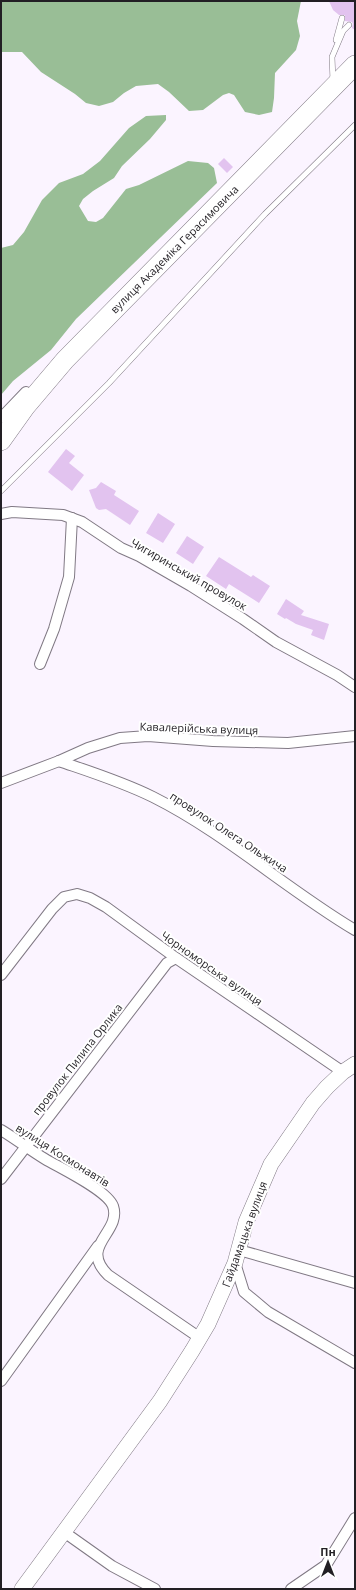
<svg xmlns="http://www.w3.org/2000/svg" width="356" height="1590" font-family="'Open Sans',sans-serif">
<rect width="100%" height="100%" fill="#fbf4ff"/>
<!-- forest -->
<g fill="#99be96">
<path d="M1,1h300l-4,20 3,15 -4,14 -21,23 -1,25 -2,14 -13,3 -14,-3 -11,-17 -5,-2 -6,2 -20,15 -14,1 -20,-19 -11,-8 -22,2 -12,7 -11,9 -14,4 -13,-3 -11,-9 -34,-22 -19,-20h-21z"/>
<path d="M166,115v5l-16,19 -28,27 -8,12 -21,13 -10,8 -4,7 9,15 8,1 7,-4 23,-29 13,-4 49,-24 20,2 6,5 3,15 -141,136 -25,31 -38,31 -12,14v-147l12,-3 11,-13 18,-32 17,-17 24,-9 17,-13 29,-33 17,-12z"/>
</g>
<!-- building -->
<g fill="#e2c3ef">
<path d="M329,1h26v29l-3,-2 1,-4 -1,-2 -7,-1v-6h-6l-6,-5z"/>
<path d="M224,158l9,9 -6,6 -9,-9z"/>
<path d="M66,449l9,7 -6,7 15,12 -12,16 -24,-19z"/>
<path d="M101,482l15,9 -2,4 25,16 -9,14 -24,-16 -7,1 -3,-2 -7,-18 7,-2z"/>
<path d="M158,513l17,11 -12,19 -17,-10z"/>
<path d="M187,536l17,11 -11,17 -17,-11z"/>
<path d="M219,557l32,20 2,-2 17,11 -11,17 -30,-19 -3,5 -20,-13z"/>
<path d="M286,599l18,12 -3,4 28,9 -5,16 -13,-5 2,-5 -17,-6 -10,-6 -1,1 -8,-5z"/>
</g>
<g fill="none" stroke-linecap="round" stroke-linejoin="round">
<defs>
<g id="lane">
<path d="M336,40l6,-22"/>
<path d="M333,81l-1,-24 11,-26 6,-6"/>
<path d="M1,491l108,-108 156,-169 90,-89"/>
</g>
<g id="street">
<path d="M1,418l25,-26"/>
<path d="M1,514l11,-2 51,3 19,7 39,26 18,8 52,30 52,33 33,23 61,33 18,12"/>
<path d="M40,664l14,-35 15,-52 3,-59"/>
<path d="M59,761c32,11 64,21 94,36 72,36 133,92 202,133"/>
<path d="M1,783l58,-22 29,-13 32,-10 28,-2 65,5 75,2 67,-7"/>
<path d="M1,975l51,-66 12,-12 13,-3 13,4 16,9 70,51 167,114"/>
<path d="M1,1130c15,9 29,20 44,29 15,9 62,31 68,47 9,27 -35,39 -5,69l92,63"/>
<path d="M1,1179l166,-216 9,-5"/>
<path d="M239,1250l116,33"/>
<path d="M235,1263l9,29 24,20 87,51"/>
<path d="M1,1381l97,-135"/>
<path d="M64,1532l48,34 43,23"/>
<path d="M291,1589l35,-24 29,-47"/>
</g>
<path id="secondary" d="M22,1589l138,-188 32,-50 16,-27 27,-61 11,-41 25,-58 42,-61 14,-16 16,-15 12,-8"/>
<path id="highway" d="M1,441l25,-35 39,-46 290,-295"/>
</defs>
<!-- lane casing -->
<use href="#lane" stroke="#807984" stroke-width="6"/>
<!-- street casing -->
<use href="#street" stroke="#807984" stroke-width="12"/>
<!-- secondary casing -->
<use href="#secondary" stroke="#807984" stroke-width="16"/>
<!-- highway casing -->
<use href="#highway" stroke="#807984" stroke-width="20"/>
<!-- lane -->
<use href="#lane" stroke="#fff" stroke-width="5"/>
<!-- street -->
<use href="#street" stroke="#fff" stroke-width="10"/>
<!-- secondary -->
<use href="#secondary" stroke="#fff" stroke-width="15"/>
<!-- highway -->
<use href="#highway" stroke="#fff" stroke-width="19"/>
</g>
<g text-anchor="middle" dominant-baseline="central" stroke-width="4" stroke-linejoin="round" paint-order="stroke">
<!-- street labels -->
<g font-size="11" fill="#221f24" stroke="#fff">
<text transform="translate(174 249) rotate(-45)">вулиця Академіка Герасимовича</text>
<text transform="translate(189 574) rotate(30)">Чигиринський провулок</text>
<text transform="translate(199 728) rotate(2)">Кавалерійська вулиця</text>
<text transform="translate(229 832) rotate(33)">провулок Олега Ольжича</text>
<text transform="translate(212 968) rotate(35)">Чорноморська вулиця</text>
<text transform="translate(77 1059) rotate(-52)">провулок Пилипа Орлика</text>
<text transform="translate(63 1155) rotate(32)">вулиця Космонавтів</text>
<text transform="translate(244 1234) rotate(-70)">Гайдамацька вулиця</text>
</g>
</g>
<!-- border -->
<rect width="356" height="1590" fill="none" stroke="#221f24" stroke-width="4"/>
<!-- north arrow -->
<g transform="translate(328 1562)" stroke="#ffffff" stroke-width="3" paint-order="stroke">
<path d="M0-3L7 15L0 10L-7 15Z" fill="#221f24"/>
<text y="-6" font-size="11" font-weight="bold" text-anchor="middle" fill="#221f24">Пн</text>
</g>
</svg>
